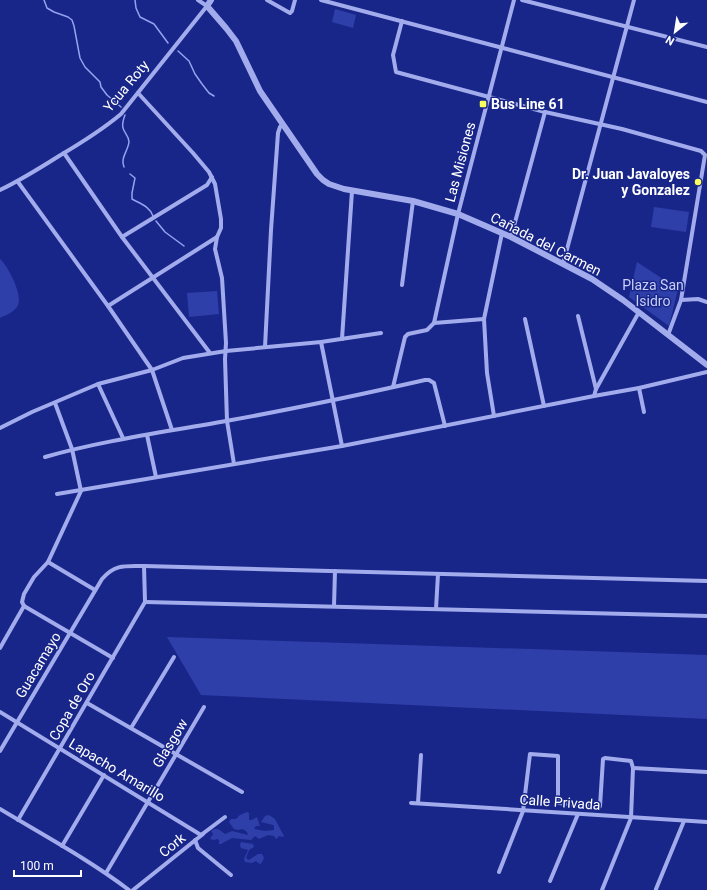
<svg xmlns="http://www.w3.org/2000/svg" width="707" height="890" font-family="Roboto,sans-serif">
<rect width="100%" height="100%" fill="#192689"/>
<!-- green -->
<g fill="#2f3fa9">
<path d="M335,9l21,6 -3,13 -21,-6z"/>
<path d="M654,207l35,5 -3,20 -35,-5z"/>
<path d="M0,259c8,7 23,36 18,46 -3,7 -12,10 -18,13z"/>
<path d="M637,262l41,27 -9,37 -40,-29z"/>
<path d="M217,291l2,23 -30,3 -2,-24z"/>
<path d="M167,637l540,18v64l-506,-24z"/>
<path d="M247,812l2,1v7h3l5,-3 3,9h-4l-2,3 11,2 9,-1v-4l-1,-1 -12,-3 4,-6 4,-1 6,4 9,17 -1,1 -4,-1 -3,3 -2,-3 -6,-1 -9,4 -4,-3 -4,4 -19,-2 -11,6h-2v-4l-2,-1 -3,1 -4,-1 3,-5 -2,-3c6,-5 9,-1 14,3l7,-3 16,4 -1,-3 -4,-3 -5,1 -4,-1 -5,-7 2,-3h5l4,-4z"/>
<path d="M241,842l12,2 1,3 -5,3 -3,8 3,2 9,-6h4l2,4 -3,6 -3,-1 -2,-2 -4,2 -7,-1 -1,-3 4,-9 -7,-2 -1,-3z"/>
</g>
<g fill="none" stroke-linecap="round" stroke-linejoin="round">
<!-- stream -->
<g stroke="#95a2ef" stroke-width="1.5">
<path d="M44,0l3,8 7,4 14,5 4,3 2,6 6,32 5,9 15,15 1,5 6,8 14,12"/>
<path d="M135,0l1,8 4,9 14,7 14,19"/>
<path d="M178,51l11,10 6,13 7,10 7,9 5,3"/>
<path d="M124,167c-4,-9 4,-16 5,-25 0,-10 -11,-9 -4,-27"/>
<path d="M130,174l5,4 -3,15v6c9,5 17,7 21,17"/>
<path d="M156,221l9,11 19,14"/>
</g>
<!-- minor -->
<g stroke="#a2aced" stroke-width="4">
<path d="M267,0l23,13 2,-2 3,-11"/>
<path d="M321,0l386,102"/>
<path d="M522,0l185,47"/>
<path d="M402,21l-9,34 3,17 149,40 77,17 79,22 4,4 -24,145 -13,35"/>
<path d="M138,93l55,60 16,19 6,12 6,35v9l-4,9 -2,12 7,29 4,65 -1,16 2,62 7,43"/>
<path d="M64,153l58,84 88,116"/>
<path d="M18,182l90,124 44,64 20,60"/>
<path d="M0,190c21,-10 40,-22 59,-34 22,-13 43,-26 62,-42l86,-108 -9,-6"/>
<path d="M122,237l85,-52 5,-8"/>
<path d="M511,237l34,-125"/>
<path d="M563,264l71,-264"/>
<path d="M402,285l11,-84"/>
<path d="M681,300l17,-1 9,3"/>
<path d="M108,306l109,-69"/>
<path d="M578,316l18,73 -2,7"/>
<path d="M525,319l19,87"/>
<path d="M434,323l50,-4"/>
<path d="M342,339l10,-148"/>
<path d="M321,342l21,104"/>
<path d="M265,347l6,-117 7,-97 2,-6 3,-3"/>
<path d="M98,384l25,54"/>
<path d="M393,387l12,-50 3,-3 19,-4 7,-7 24,-109 56,-214"/>
<path d="M639,388l5,24"/>
<path d="M596,389l43,-77"/>
<path d="M494,416l-7,-43 -3,-54 18,-86"/>
<path d="M0,428l32,-16 66,-28 54,-14 31,-12 43,-7 95,-9 60,-9"/>
<path d="M147,435l9,42"/>
<path d="M45,457c60,-17 121,-25 181,-36 67,-12 133,-26 199,-41h4l5,3 11,43"/>
<path d="M57,494l285,-48 252,-50 45,-8 68,-16"/>
<path d="M48,562l47,28"/>
<path d="M144,566l1,36"/>
<path d="M145,602l562,14"/>
<path d="M24,606l89,52"/>
<path d="M334,606l1,-35"/>
<path d="M436,609l2,-35"/>
<path d="M0,648l24,-42 -2,-4 2,-8 10,-17 14,-15 33,-71 -9,-42 -17,-46"/>
<path d="M87,703l155,89"/>
<path d="M0,712l201,123 24,-18"/>
<path d="M131,728l43,-71"/>
<path d="M0,751l102,-172c13,-15 23,-13 42,-13l563,15"/>
<path d="M633,768l74,4"/>
<path d="M411,803l296,19"/>
<path d="M418,803l3,-48"/>
<path d="M0,809c43,26 88,50 129,81"/>
<path d="M18,820l127,-218"/>
<path d="M195,840l3,8 33,27"/>
<path d="M62,846l42,-71"/>
<path d="M499,872l24,-61 7,-57 28,2v47l41,4 1,-1 3,-47 2,-1 26,3 2,7 -2,50 -29,72"/>
<path d="M106,873l98,-166"/>
<path d="M550,881l28,-67"/>
<path d="M656,889l28,-68"/>
<path d="M133,890l70,-56"/>
</g>
<!-- tertiary -->
<path stroke="#a2aced" stroke-width="6" d="M211,0l-4,6 19,22 10,13 24,50 57,83 6,6 6,4 15,5 69,12 45,13 53,23 81,42 31,21 84,65"/>
</g>
<!-- markers -->
<g fill="#faff5e" stroke="#192689" stroke-width="1.5">
<rect x="479" y="100" width="8" height="8" rx="2"/>
<circle cx="698" cy="182" r="4"/>
</g>
<g text-anchor="middle" dominant-baseline="central" stroke-width="3" stroke-linejoin="round" paint-order="stroke">
<!-- street labels -->
<g font-size="14" fill="#fff" stroke="#192689">
<text transform="translate(126 86) rotate(-50)">Ycua Roty</text>
<text transform="translate(460 162) rotate(-75)">Las Misiones</text>
<text transform="translate(546 244) rotate(27)">Cañada del Carmen</text>
<text transform="translate(38 665) rotate(-59)">Guacamayo</text>
<text transform="translate(72 706) rotate(-60)">Copa de Oro</text>
<text transform="translate(170 743) rotate(-59)">Glasgow</text>
<text transform="translate(117 770) rotate(31)">Lapacho Amarillo</text>
<text transform="translate(560 802) rotate(4)">Calle Privada</text>
<text transform="translate(172 845) rotate(-39)">Cork</text>
</g>
<!-- poi labels -->
<g font-size="14" font-weight="bold" fill="#fff" stroke="#192689" text-anchor="start">
<text x="491" y="104">Bus Line 61</text>
<text x="690" y="174" text-anchor="end">Dr. Juan Javaloyes<tspan x="690" dy="16">y Gonzalez</tspan></text>
</g>
<!-- park labels -->
<g font-size="14" fill="#c8cff9" stroke="#192689">
<text x="653" y="285">Plaza San<tspan x="653" dy="16">Isidro</tspan></text>
</g>
</g>
<!-- north arrow -->
<g transform="translate(675 32) rotate(210)" stroke="#192689" stroke-width="3" paint-order="stroke">
<path d="M0-3L7 15L0 10L-7 15Z" fill="#ffffff"/>
<text y="-6" font-size="11" font-weight="bold" text-anchor="middle" fill="#ffffff">N</text>
</g>
<!-- scale -->
<path d="M14 870v6h67v-6" fill="none" stroke="#ffffff" stroke-width="2"/>
<text x="20" y="870" font-size="12" fill="#ffffff" stroke="#192689" stroke-width="3" paint-order="stroke">100 m</text>
</svg>
